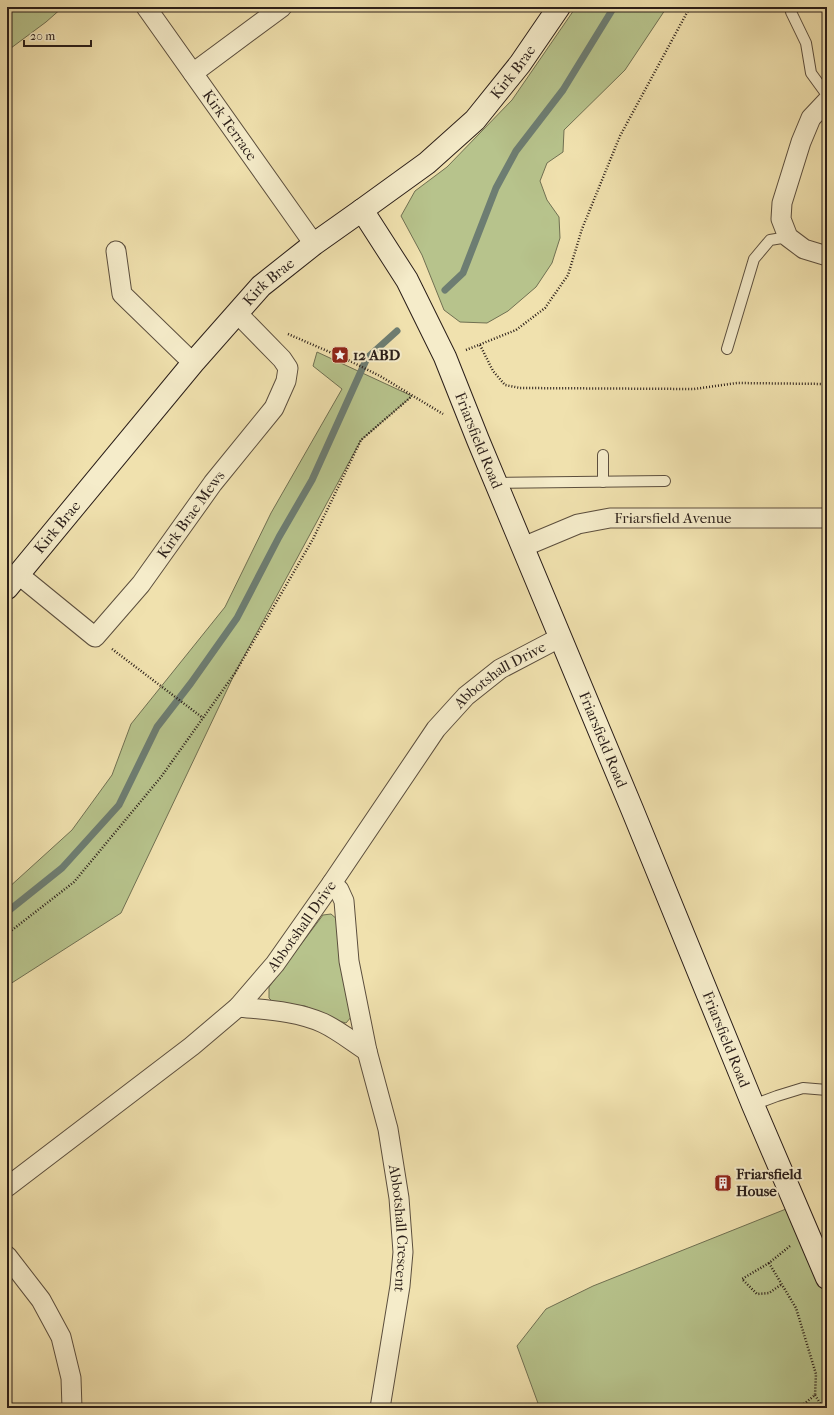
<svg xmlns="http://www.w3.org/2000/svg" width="834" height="1415" font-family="'IM FELL French Canon',serif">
<rect width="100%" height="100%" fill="#f0e1ae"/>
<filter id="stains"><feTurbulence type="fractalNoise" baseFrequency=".005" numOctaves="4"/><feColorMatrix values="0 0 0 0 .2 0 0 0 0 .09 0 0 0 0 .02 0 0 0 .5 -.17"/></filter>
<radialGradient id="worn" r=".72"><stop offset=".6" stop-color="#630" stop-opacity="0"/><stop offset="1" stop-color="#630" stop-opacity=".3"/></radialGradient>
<!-- green -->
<g fill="#b7c38c" stroke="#707052">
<path d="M7,7h56l-17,15 -39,29z"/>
<path d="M576,7h91l-42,63 -61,60 -1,22 -16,11 -7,18 7,19 12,17 1,21 -8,25 -16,24 -28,24 -21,12 -27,-1 -16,-12 -22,-55 -21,-39 14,-25 32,-24 65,-67z"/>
<path d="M317,352l95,44 -51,44 -126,233 -114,240 -114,73v-97l65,-59 40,-55 19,-51 94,-117 46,-94 71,-124 -29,-23z"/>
<path d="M331,914l7,6 14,96 -6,7 -7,-2 -34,-15 -31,-3 -5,-5v-11l54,-72z"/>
<path d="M796,1205l31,75v128h-289l1,-2 -22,-60 29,-37 47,-23z"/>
</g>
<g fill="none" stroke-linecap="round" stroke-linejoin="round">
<!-- stream -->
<g stroke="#6d7d72" stroke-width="7">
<path d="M445,290l18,-17 33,-85 20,-37 47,-61 51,-83"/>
<path d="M7,912l55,-44 57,-63 38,-78 34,-44 46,-65 42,-81 33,-57 55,-122 30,-27"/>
</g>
<defs>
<g id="lane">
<path d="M791,12l15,31 5,30 16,22"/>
<path d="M727,349l27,-90 16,-19 18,-3"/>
<path d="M603,455v27"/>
<path d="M496,483l169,-2"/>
<path d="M753,1105l24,-9 26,-8 24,2"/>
</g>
<g id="street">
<path id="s1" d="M146,7l168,237"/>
<path d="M193,73l89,-66"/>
<path d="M827,101l-16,17 -10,24 -19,61 -1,16 7,18 16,12 23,7"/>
<path d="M116,251l6,43 71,69"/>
<path id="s2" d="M523,547l55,-23 32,-6h217"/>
<path id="s3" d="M19,575l76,62 46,-53 72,-101 61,-75 12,-27 2,-13 -6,-9 -45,-46"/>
<path id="s4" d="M332,883l7,7 5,11 5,60 18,90 21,78 11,69 4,54 -3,34 -20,122"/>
<path d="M238,1007c28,3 58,4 85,16 15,7 30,19 44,28"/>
<path id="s5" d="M7,1187l185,-141 46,-39 37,-43 57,-81 104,-154 30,-33 34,-27 61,-32"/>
<path d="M7,1256l34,44 20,37 10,41 1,30"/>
</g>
<g id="secondary">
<path id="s6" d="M362,210l45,70 38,77 33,83 154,369 121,296 74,173"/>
<path id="s7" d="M7,588l186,-225 68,-77 53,-42 48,-34 65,-47 48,-43 45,-56 39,-57"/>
</g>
</defs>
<!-- lane casing -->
<use href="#lane" stroke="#5c4f3e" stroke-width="12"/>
<!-- street casing -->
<use href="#street" stroke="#5c4f3e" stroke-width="21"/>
<!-- secondary casing -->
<use href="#secondary" stroke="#2a1e19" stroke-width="24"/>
<!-- path -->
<g stroke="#2a1e19" stroke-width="2.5" stroke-dasharray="1 2" stroke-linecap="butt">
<path d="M288,334l60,26 32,16 63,38"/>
<path d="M480,345l13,26 12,14 15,3 174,1 43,-6 90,1"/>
<path d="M466,350l50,-20 29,-22 23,-33 14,-46 38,-93 70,-129"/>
<path d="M112,649l91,69"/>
<path d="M7,934l67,-52 87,-105 74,-104 78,-134 48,-99 51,-44"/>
<path d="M790,1246l-21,17 27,45 20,66 -1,21 -16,13"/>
<path d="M769,1263l-27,16 15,15 12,-1 13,-9"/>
<path d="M815,1395l8,13"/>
</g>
<!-- lane -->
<use href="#lane" stroke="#f5ecca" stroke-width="10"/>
<!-- street -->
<use href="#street" stroke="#f5ecca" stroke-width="19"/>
<!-- secondary -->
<use href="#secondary" stroke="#f5ecca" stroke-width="22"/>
</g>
<!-- icons -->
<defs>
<symbol id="sight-square" viewBox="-11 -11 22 22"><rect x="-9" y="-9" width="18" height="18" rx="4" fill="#8f2418" stroke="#f5ecca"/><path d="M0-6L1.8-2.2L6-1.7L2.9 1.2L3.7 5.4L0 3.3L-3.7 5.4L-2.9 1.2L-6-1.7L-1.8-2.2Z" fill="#fff"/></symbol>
<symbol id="building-square" viewBox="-11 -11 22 22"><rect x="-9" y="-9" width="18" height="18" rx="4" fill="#8f2418" stroke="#f5ecca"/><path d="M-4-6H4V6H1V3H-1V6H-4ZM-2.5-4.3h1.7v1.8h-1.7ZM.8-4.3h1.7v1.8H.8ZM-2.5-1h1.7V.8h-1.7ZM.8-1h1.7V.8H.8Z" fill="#fff"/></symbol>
</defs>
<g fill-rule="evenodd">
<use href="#sight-square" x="330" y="345" width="20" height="20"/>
<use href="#building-square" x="713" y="1173" width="20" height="20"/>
</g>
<g text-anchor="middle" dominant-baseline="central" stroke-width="4" stroke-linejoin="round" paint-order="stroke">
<!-- street labels -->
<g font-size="15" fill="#2a1e19" stroke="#f5ecca">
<text stroke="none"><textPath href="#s7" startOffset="727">Kirk Brae</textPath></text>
<text stroke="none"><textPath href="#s1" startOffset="145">Kirk Terrace</textPath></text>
<text stroke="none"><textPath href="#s7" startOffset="403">Kirk Brae</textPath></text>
<text stroke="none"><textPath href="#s6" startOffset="259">Friarsfield Road</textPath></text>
<text stroke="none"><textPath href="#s3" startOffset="254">Kirk Brae Mews</textPath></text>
<text stroke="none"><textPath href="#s2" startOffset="155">Friarsfield Avenue</textPath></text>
<text stroke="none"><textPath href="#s7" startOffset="79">Kirk Brae</textPath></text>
<text stroke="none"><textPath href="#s5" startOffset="719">Abbotshall Drive</textPath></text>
<text stroke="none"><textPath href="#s6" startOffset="583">Friarsfield Road</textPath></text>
<text stroke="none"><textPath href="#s5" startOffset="396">Abbotshall Drive</textPath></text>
<text stroke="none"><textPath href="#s6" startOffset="907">Friarsfield Road</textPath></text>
<text stroke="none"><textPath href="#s4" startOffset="355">Abbotshall Crescent</textPath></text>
</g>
<!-- poi labels -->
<g font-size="15" font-weight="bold" fill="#2a1e19" stroke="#f5ecca" text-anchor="start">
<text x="353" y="355">12 ABD</text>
<text x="736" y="1174">Friarsfield<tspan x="736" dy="17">House</tspan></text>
</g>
</g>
<!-- margin -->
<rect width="834" height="1415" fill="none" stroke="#f0e1ae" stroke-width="24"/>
<rect x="8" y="8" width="818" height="1399" fill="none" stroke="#2a1e19" stroke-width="2"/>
<rect x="12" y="12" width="810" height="1391" fill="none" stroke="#2a1e19"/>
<!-- scale -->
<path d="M24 40v6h67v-6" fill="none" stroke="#2a1e19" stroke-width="2"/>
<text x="30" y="40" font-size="12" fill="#2a1e19" stroke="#f5ecca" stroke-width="3" paint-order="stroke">20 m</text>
<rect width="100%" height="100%" filter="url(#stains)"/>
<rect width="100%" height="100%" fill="url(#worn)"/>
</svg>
